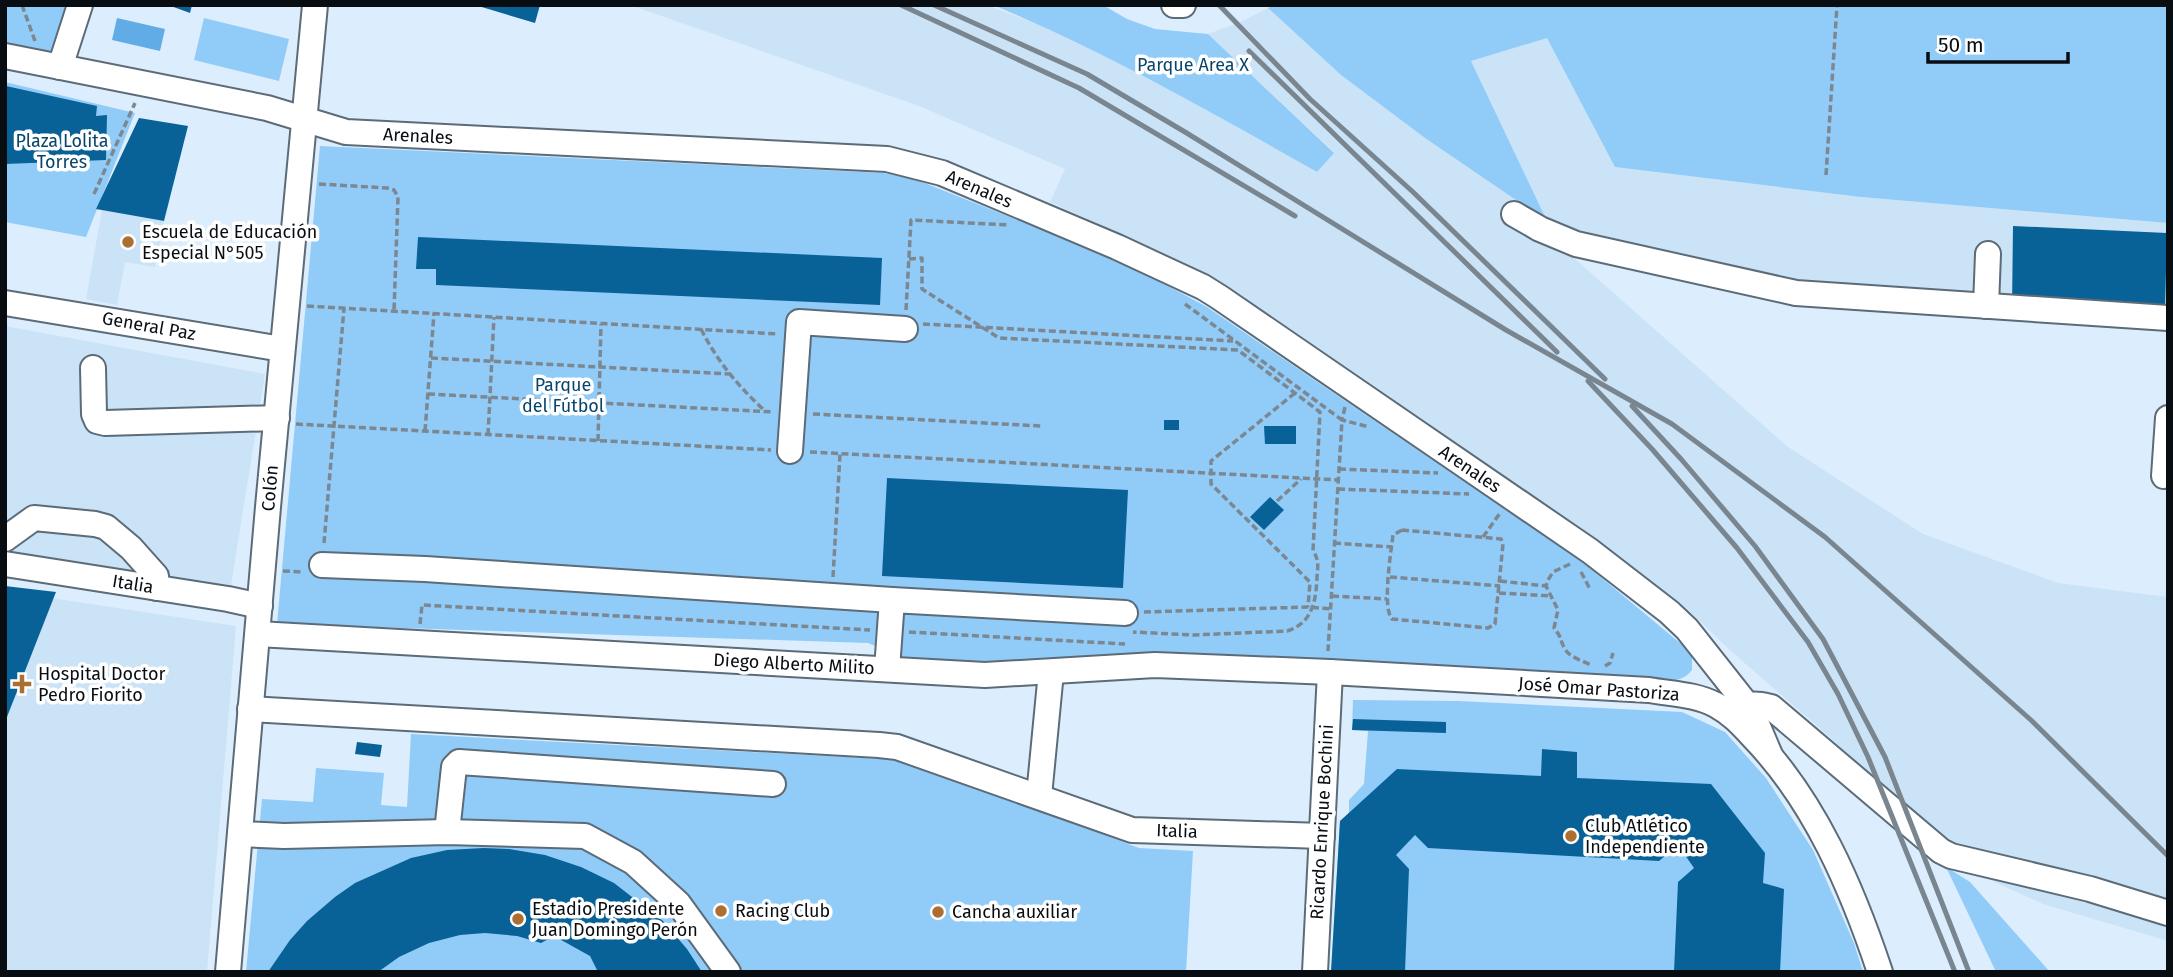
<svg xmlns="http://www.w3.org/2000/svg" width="2173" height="977" font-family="'Fira Sans',sans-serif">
<rect width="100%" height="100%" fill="#dceefd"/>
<!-- built -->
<g fill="#cbe3f7">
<path d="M630,5h357l55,21 135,66 140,80 17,-20 -126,-118 35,-13 25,-13 73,67 84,63 121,81 -75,-158 76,-24 69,130 245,30 307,26v105l-365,-24 -237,-53 222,196 135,87 135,49 110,14v344l-125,-37 -88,-40 -123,-125 -100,-87 -50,-48 -255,-182 -187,-128 -101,-52 -89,-40 15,-33 -146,-63z"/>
<path d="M102,210l62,11 -9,46 -30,-5 -8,43 -31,-6z"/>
<path d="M5,326l260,48 -36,224 -224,-35z"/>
<path d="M5,591l231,35 -29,346h-202z"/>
</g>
<!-- green -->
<g fill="#91cbf8">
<path d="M5,5h67l-17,53 -50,-10z"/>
<path d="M993,5h110l24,14 28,10 53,5 126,119 -17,19c-106,-60 -211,-120 -324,-167z"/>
<path d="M1273,5h895v218l-307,-26 -246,-30 -68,-129 -76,23 76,160 -122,-83 -84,-63 -73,-67z"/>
<path d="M204,18l85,21 -10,42 -85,-21z"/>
<path d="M5,82l130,31 -49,124 -81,-15z"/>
<path d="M320,146l563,27 23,3 21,8c94,38 191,73 280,123l378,257 101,84 6,8v14c-11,14 -24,10 -40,9l-654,-14 -88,-5 -42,-17 -591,-19z"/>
<path d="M1353,700l105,1 224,11 43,20 41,46 47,72 41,93 9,29h-532l9,-151 9,-8v-13l15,-16 4,-53 -16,-1z"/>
<path d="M411,734l492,26 236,88 54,3 -7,121h-940l16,-173 51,3 3,-34 68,5 -3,32 26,2z"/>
<path d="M1946,867l24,15 80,90h-54z"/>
</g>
<!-- water -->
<path fill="#61ace6" d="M117,18l48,11 -5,22 -48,-11z"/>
<!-- building -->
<g fill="#086297">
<path d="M168,5h24l-2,8z"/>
<path d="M475,5h65l-5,18z"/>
<path d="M6,86l91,20 -1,10 11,-1 -1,45 -101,4z"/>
<path d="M139,118l49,8 -24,95 -68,-12z"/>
<path d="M2013,226l154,7 -2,78 -153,-2z"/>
<path d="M418,237l464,21 -2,47 -444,-20v-16h-20z"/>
<rect x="1164" y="420" width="15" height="10"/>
<path d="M1264,426h32v18h-31z"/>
<path d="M887,478l241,12 -5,98 -241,-12z"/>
<path d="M1270,497l14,13 -20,20 -14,-13z"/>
<path d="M5,586l51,6 -51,130z"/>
<path d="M1353,719l93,3v11l-94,-3z"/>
<path d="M357,742l25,3 -2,12 -25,-3z"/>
<path d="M1542,749l35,3v26l134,6 54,69 -2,30 21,6 -4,83h-106l4,-90 16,-14 -16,-23 -19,16 -231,-13 -13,-13 -19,20 13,14 -4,103h-74l9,-151 57,-52 144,7z"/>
<path d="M484,848l25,1 36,6 36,12 33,16 49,38 24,28 15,23h-104l-8,-16 -36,-20 -13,7 -24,-7 -32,-3 -25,2 -31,8 -30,14 -21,15h-110l22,-32 17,-19 28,-24 20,-14 56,-25 36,-8z"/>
</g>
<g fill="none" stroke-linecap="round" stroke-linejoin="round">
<defs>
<g id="minor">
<path d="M1174,5h9"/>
<path d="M5,56l262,52 79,24 541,27 55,14 175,74 86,40 16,10 371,254 79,61 18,17 64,81 19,45"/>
<path d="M60,67l20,-62"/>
<path d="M1514,214l26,15 36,15 220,49 372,25"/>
<path d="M5,303l277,46"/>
<path d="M1986,306l2,-52"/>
<path d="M93,368l1,46 3,7 8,2 172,-5"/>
<path d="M790,451l9,-129 106,7"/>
<path d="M2164,476l4,-58"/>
<path d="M5,539l29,-21 61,6 11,3 25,21 25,28 1,12"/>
<path d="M5,564l223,35 32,7"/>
<path d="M322,565l103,4 467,31"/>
<path d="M258,634l727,41 170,-10 175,7 319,18c23,4 46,4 67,15 15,8 26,20 37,32 62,64 99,151 127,235"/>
<path d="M887,669l5,-69 233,13"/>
<path d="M250,709l629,36 18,2 235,83 190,6"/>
<path d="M1739,712c11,-10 18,-8 32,-5l170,144 10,5 139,33 78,24"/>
<path d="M1039,796l12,-124"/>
<path d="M447,832l7,-65 5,-5 314,22"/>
<path d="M240,834l44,2 163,-4 138,4 48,26 45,41 50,69"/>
<path d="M228,972l40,-465 47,-502"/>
<path d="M1315,972l15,-300"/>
</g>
</defs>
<!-- minor casing -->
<use href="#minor" stroke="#5c6b78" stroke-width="28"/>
<!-- path -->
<g stroke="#7b8892" stroke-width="3.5" stroke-dasharray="7 3.5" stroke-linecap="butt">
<path d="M22,5l13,36"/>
<path d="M1826,175l11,-170"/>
<path d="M319,184l68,4 7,2 4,7 -4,114"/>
<path d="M94,194l41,-91"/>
<path d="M909,259l13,-1v31l77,49 239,12 82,62 -7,139c6,8 5,15 4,26 -1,23 -4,46 -30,54l-93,4 -61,-3"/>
<path d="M1185,304l157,116 -14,231"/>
<path d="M307,306l471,28"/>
<path d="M906,310l5,-90 98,5"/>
<path d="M923,324l310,17"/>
<path d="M701,329c16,32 37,57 63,81"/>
<path d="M431,358l299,16"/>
<path d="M1295,393l-84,68v23l99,98 -2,25"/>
<path d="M428,394l346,18"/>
<path d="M1345,407l-3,13 27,7"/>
<path d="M813,414l228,12"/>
<path d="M296,424l475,26"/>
<path d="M425,431l9,-118"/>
<path d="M488,435l6,-118"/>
<path d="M598,441l3,-117"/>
<path d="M810,452l528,28"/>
<path d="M1339,469l99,4"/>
<path d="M1338,489l131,5"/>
<path d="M1277,501l24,-22"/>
<path d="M1402,530l99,9 2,5 -8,80 -7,4 -96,-9c-10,-11 -1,-68 1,-84z"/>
<path d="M1483,537l17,-24"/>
<path d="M324,543l20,-235"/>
<path d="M1334,543l58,4"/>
<path d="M1570,564l-17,8 -5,8 -2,6 12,24 -4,18c9,11 5,11 11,21 4,8 18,12 26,16"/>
<path d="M283,571l20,1"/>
<path d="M1581,572l9,17"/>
<path d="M833,577l7,-123"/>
<path d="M1390,577l110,9"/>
<path d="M1500,581l46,5"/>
<path d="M1499,593l53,3"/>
<path d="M1332,596l55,3"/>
<path d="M1144,612l164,-5 23,2"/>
<path d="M420,624l2,-19 448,25"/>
<path d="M909,632l216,12"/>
<path d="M1605,666l5,-3 3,-10"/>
</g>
<!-- minor -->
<use href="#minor" stroke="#fff" stroke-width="24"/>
<!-- rail -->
<g stroke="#79858f" stroke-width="5">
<path d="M901,5l178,83 216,128"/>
<path d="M934,5l153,69 98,58 321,198 166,94 153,113 207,184 136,135"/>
<path d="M1219,5l91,94 103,93 192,187"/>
<path d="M1249,51l308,301"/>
<path d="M1588,381l64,68 85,99 71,94 30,52 30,63 87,215"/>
<path d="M1632,406l49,53 74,87 68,93 62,118 84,215"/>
</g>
</g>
<!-- markers -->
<g fill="#ab6f32" stroke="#fff" stroke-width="2.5">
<circle cx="128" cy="242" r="7"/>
<path d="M18.5 673.5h7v7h7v7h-7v7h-7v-7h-7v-7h7z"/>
<circle cx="1571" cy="836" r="7"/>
<circle cx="721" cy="911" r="7"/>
<circle cx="938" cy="912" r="7"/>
<circle cx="518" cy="919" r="7"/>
</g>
<g text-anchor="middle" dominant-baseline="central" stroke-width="7" stroke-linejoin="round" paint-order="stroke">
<!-- park labels -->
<g font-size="18" fill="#09456b" stroke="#fff">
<text x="1193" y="65">Parque Area X</text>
<text x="62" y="141">Plaza Lolita<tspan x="62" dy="21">Torres</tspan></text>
<text x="563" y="385">Parque<tspan x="563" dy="21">del Fútbol</tspan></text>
</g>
<!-- street labels -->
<g font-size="18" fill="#080d12" stroke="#fff">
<text transform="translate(418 136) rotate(3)">Arenales</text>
<text transform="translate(979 189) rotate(23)">Arenales</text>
<text transform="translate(149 326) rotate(10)">General Paz</text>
<text transform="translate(1470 469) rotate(34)">Arenales</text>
<text transform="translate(270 488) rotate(-85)">Colón</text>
<text transform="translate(133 584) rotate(9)">Italia</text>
<text transform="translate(794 664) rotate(3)">Diego Alberto Milito</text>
<text transform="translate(1599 689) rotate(4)">José Omar Pastoriza</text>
<text transform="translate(1322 822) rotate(-87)">Ricardo Enrique Bochini</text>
<text transform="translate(1177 831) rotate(2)">Italia</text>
</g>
<!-- poi labels -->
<g font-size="18" fill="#080d12" stroke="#fff" text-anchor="start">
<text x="142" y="232">Escuela de Educación<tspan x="142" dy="21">Especial N°505</tspan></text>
<text x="38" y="674">Hospital Doctor<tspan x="38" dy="21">Pedro Fiorito</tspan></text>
<text x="1585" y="826">Club Atlético<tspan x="1585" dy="21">Independiente</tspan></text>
<text x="532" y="909">Estadio Presidente<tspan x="532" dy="21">Juan Domingo Perón</tspan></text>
<text x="735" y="911">Racing Club</text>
<text x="952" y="912">Cancha auxiliar</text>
</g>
</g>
<!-- border -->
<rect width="2173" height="977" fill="none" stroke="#080d12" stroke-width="14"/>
<!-- scale -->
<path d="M1928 52v10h140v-10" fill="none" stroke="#080d12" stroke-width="3.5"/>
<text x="1938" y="52" font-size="21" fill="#080d12" stroke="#ffffff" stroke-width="5" paint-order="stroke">50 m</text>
</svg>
